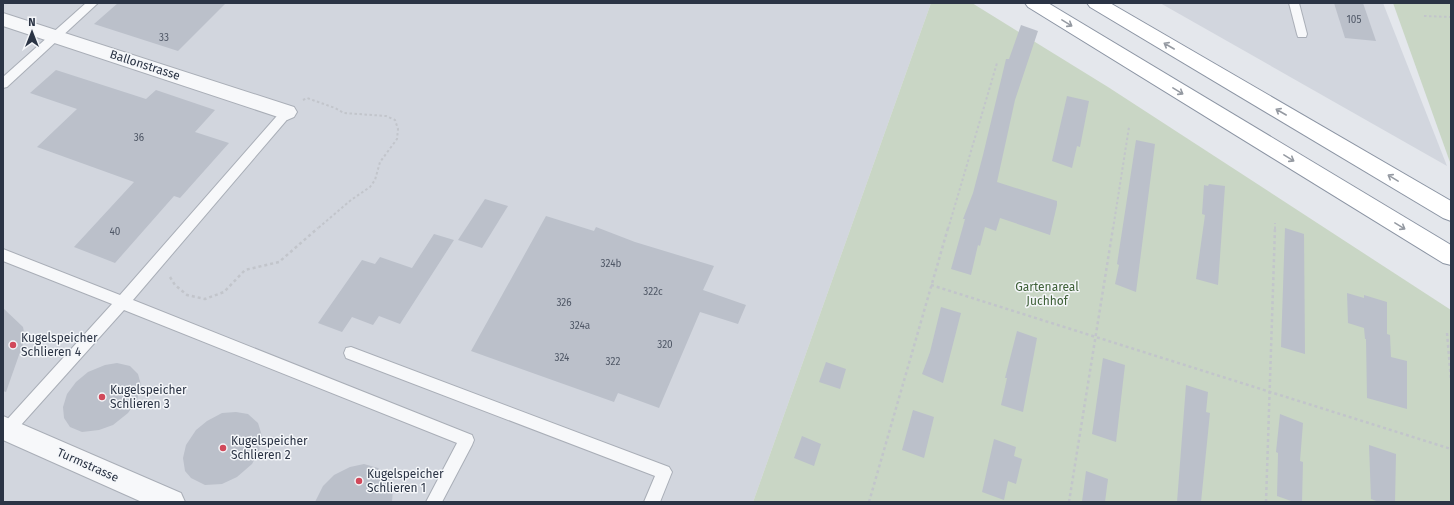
<svg xmlns="http://www.w3.org/2000/svg" width="1454" height="505" font-family="'Fira Sans',sans-serif">
<rect width="100%" height="100%" fill="#e4e7ec"/>
<!-- built -->
<g fill="#d2d6de">
<path d="M3,3h928l-178,499h-750z"/>
<path d="M1160,3h223l64,163z"/>
</g>
<!-- green -->
<g fill="#c9d6c5">
<path d="M931,3h41l136,84 343,223v192h-698z"/>
<path d="M1393,3h58v162z"/>
</g>
<!-- building -->
<g fill="#bbc0ca">
<path d="M118,3h108l-48,48 -84,-27z"/>
<path d="M1334,3h29l13,38 -31,-3z"/>
<path d="M1021,25l17,6 -23,69 -18,82 60,19v4l-7,30 -50,-17 -4,13 -11,-4 -5,19 -2,-1 -7,30 -20,-6 14,-50h-2l10,-26 10,-38 23,-96h3z"/>
<path d="M56,70l90,29 10,-9 59,20 -20,22 34,11 -49,55 -6,-2 -59,67 -41,-16 60,-65 -97,-35 40,-38 -47,-16z"/>
<path d="M1067,96l22,5 -9,46 -3,-1 -5,22 -20,-7z"/>
<path d="M1136,140l19,4 -19,148 -21,-8 4,-19 -2,-1z"/>
<path d="M1209,184l16,2 -7,99 -22,-6 9,-64 -3,-1 2,-29 4,1z"/>
<path d="M485,199l23,7 -26,42 -24,-8z"/>
<path d="M546,216l48,15 2,-4 39,15 79,24 -11,24 43,15 -8,19 -38,-12 -41,96 -41,-15 -4,9 -143,-51z"/>
<path d="M1285,228l19,6 1,120 -24,-7z"/>
<path d="M434,234l20,6 -54,84 -21,-8 -6,9 -21,-8 -10,15 -24,-9 44,-63 13,4 5,-7 32,11z"/>
<path d="M1347,293l17,5v-3l23,7v32l3,1 1,22 16,4v48l-40,-11 -1,-59h-1l-1,-11 -16,-5z"/>
<path d="M941,307l20,6 -18,70 -21,-9 8,-22z"/>
<path d="M3,308l20,19 2,11 -19,54 -3,-1z"/>
<path d="M1017,331l20,7 -14,74 -22,-7 6,-27h-2z"/>
<path d="M1103,358l22,7 -9,77 -24,-8z"/>
<path d="M826,362l20,7 -6,20 -21,-7z"/>
<path d="M117,363l13,3 8,8 3,11 -4,15 -9,13 -15,12 -14,5 -17,2 -12,-5 -6,-9 -1,-11 4,-13 9,-12 12,-10 17,-7z"/>
<path d="M1186,385l22,7 -2,20 4,1 -9,89h-24z"/>
<path d="M913,410l21,7 -10,41 -22,-8z"/>
<path d="M236,412l12,2 10,9 4,13 -3,15 -7,13 -15,13 -15,7 -17,1 -14,-7 -6,-7 -2,-13 3,-13 10,-15 11,-9 15,-8z"/>
<path d="M1280,414l23,9 -3,38 3,1 -1,40h-8l-17,-6 1,-43 -2,-1z"/>
<path d="M802,436l19,8 -7,22 -20,-8z"/>
<path d="M994,439l22,8 -2,9 8,3 -6,25 -8,-3 -4,19 -22,-8z"/>
<path d="M1369,445l27,9 -1,48h-16l-8,-3z"/>
<path d="M364,464l14,4 10,9 5,12 -1,13h-77l8,-16 11,-11 16,-8z"/>
<path d="M1086,471l22,8 -3,23h-23z"/>
</g>
<g fill="none" stroke-linecap="round" stroke-linejoin="round">
<defs>
<g id="lane">
<path d="M86,3h12l-91,84 -4,1v-11z"/>
<path d="M1289,3h10l8,31 -1,3h-8l-1,-3z"/>
<path d="M287,108l4,1 2,3 -2,3 -158,185 339,135 2,5 -2,5 -30,57h-16l31,-59 -333,-133 -112,125 -5,2 -4,-1v-12l109,-120 -109,-43v-12l117,46 163,-186z"/>
<path d="M351,347l318,120 3,5 -12,30h-16l11,-26 -309,-118 -2,-5 2,-5z"/>
</g>
<g id="street">
<path d="M3,13l291,94 3,5 -3,5 -7,3 -284,-94z"/>
<path d="M3,416l178,77 4,9h-43l-139,-62z"/>
</g>
<g id="highway">
<path d="M1025,3h23l403,242v20l-8,-2 -415,-256z"/>
<path d="M1087,3h23l341,198v20l-8,-3 -353,-211z"/>
</g>
</defs>
<!-- lane casing -->
<use href="#lane" stroke="#a9aeb7" stroke-width="2"/>
<!-- street casing -->
<use href="#street" stroke="#a9aeb7" stroke-width="2"/>
<!-- highway casing -->
<use href="#highway" stroke="#8b94a3" stroke-width="2"/>
<!-- path-far1 -->
<g stroke="#c2c5cb" stroke-width="2" stroke-dasharray="2.5 2.5" stroke-linecap="butt">
<path d="M1424,16l27,1"/>
<path d="M303,100l4,-2 28,10 9,5 42,3 9,4 3,9 -1,10 -17,23 -5,18 -5,7 -19,13 -34,29"/>
<path d="M948,229l49,-166"/>
<path d="M1113,229l16,-102"/>
<path d="M1275,229v-6"/>
</g>
<!-- path -->
<g stroke="#c2c5cb" stroke-width="2.5" stroke-dasharray="3 3" stroke-linecap="butt">
<path d="M170,277l5,8 12,10 18,4 19,-7 21,-22 34,-8 39,-34"/>
<path d="M931,285l520,164"/>
<path d="M1447,333l4,47"/>
<path d="M869,502l79,-274"/>
<path d="M1069,502l44,-274"/>
<path d="M1266,502l9,-274"/>
</g>
<!-- lane -->
<use href="#lane" fill="#f7f8fa" fill-rule="evenodd"/>
<!-- street -->
<use href="#street" fill="#f7f8fa" fill-rule="evenodd"/>
<!-- highway -->
<use href="#highway" fill="#fff" fill-rule="evenodd"/>
</g>
<!-- one-way arrows -->
<defs><path id="oneway-shaft" d="M-6 0H5M1.5-3L5.5 0L1.5 3" fill="none" stroke-width="1.6" stroke-linecap="round" stroke-linejoin="round"/></defs>
<g stroke="#959aa2">
<use href="#oneway-shaft" transform="translate(1067 23) rotate(31)"/>
<use href="#oneway-shaft" transform="translate(1169 46) rotate(-150)"/>
<use href="#oneway-shaft" transform="translate(1178 91) rotate(31)"/>
<use href="#oneway-shaft" transform="translate(1281 112) rotate(-150)"/>
<use href="#oneway-shaft" transform="translate(1289 158) rotate(31)"/>
<use href="#oneway-shaft" transform="translate(1393 178) rotate(-149)"/>
<use href="#oneway-shaft" transform="translate(1400 226) rotate(31)"/>
</g>
<!-- markers -->
<g fill="#d1495b" stroke="#f4f6f9" stroke-width="1.5">
<circle cx="13" cy="345" r="4"/>
<circle cx="102" cy="397" r="4"/>
<circle cx="223" cy="448" r="4"/>
<circle cx="359" cy="481" r="4"/>
</g>
<g text-anchor="middle" dominant-baseline="central" stroke-width="3" stroke-linejoin="round" paint-order="stroke">
<!-- number labels -->
<g font-size="10" fill="#4f5766">
<text x="1354" y="20">105</text>
<text x="164" y="38">33</text>
<text x="139" y="138">36</text>
<text x="115" y="232">40</text>
<text x="611" y="264">324b</text>
<text x="653" y="292">322c</text>
<text x="564" y="303">326</text>
<text x="580" y="326">324a</text>
<text x="665" y="345">320</text>
<text x="562" y="358">324</text>
<text x="613" y="362">322</text>
</g>
<!-- street labels -->
<g font-size="12" fill="#2b3445" stroke="#f4f6f9">
<text transform="translate(145 65) rotate(18)">Ballonstrasse</text>
<text transform="translate(88 465) rotate(24)">Turmstrasse</text>
</g>
<!-- park labels -->
<g font-size="12" fill="#3f6138" stroke="#f4f6f9">
<text x="1047" y="287">Gartenareal<tspan x="1047" dy="14">Juchhof</tspan></text>
</g>
<!-- poi labels -->
<g font-size="12" fill="#2b3445" stroke="#f4f6f9" text-anchor="start">
<text x="21" y="338">Kugelspeicher<tspan x="21" dy="14">Schlieren 4</tspan></text>
<text x="110" y="390">Kugelspeicher<tspan x="110" dy="14">Schlieren 3</tspan></text>
<text x="231" y="441">Kugelspeicher<tspan x="231" dy="14">Schlieren 2</tspan></text>
<text x="367" y="474">Kugelspeicher<tspan x="367" dy="14">Schlieren 1</tspan></text>
</g>
</g>
<!-- border -->
<rect width="1454" height="505" fill="none" stroke="#2b3445" stroke-width="8"/>
<!-- north arrow -->
<g transform="translate(32 32)" stroke="#f4f6f9" stroke-width="3" paint-order="stroke">
<path d="M0-3L7 15L0 10L-7 15Z" fill="#2b3445"/>
<text y="-6" font-size="11" font-weight="bold" text-anchor="middle" fill="#2b3445">N</text>
</g>
</svg>
